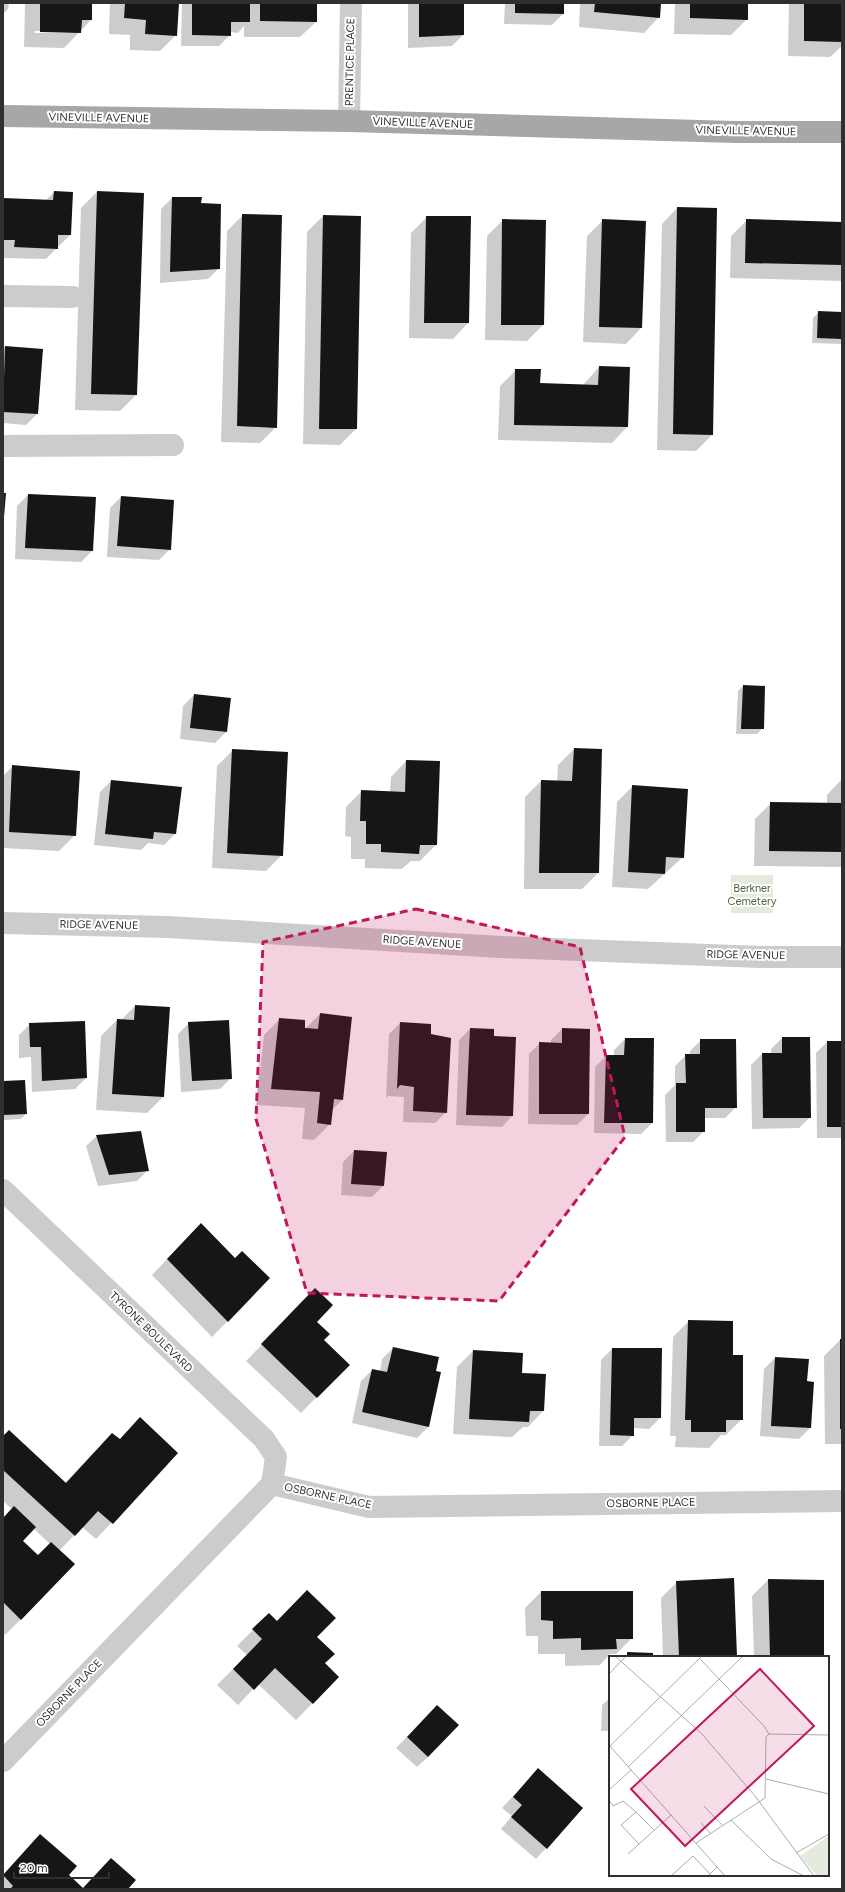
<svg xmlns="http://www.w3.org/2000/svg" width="845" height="1892" font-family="Figtree,sans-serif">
<rect width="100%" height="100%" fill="#fff"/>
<!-- green -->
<rect fill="#e3ebde" x="731" y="875" width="42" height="38"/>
<!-- shadow -->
<g fill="#0003" fill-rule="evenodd">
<path d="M3,3h6l-1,6 -5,5z"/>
<path d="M25,3h66v17l-27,28 -40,-1zM35,31h37l-2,2h-35z"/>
<path d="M110,3h68l-2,32 -16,16 -30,-1v-15l-21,-1z"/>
<path d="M182,3h134v19l-16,15h-56v-11l-6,7 -8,-1v3l-11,11h-38z"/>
<path d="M408,3h55v32l-11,11 -44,2z"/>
<path d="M505,3h58v11l-11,11 -48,-1z"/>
<path d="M580,3h80l-1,14 -15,16 -65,-6z"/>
<path d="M675,3h72v16l-16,16 -57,-1z"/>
<path d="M789,3h53v43l-12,11 -42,-1z"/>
<path d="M54,192l16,43 -11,11h-2v2l-11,11 -42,-1 -1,-59 43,1z"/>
<path d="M97,192l39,203 -16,16 -45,-1 6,-202z"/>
<path d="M172,198l28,6 19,64 -11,11 -48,4 1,-74z"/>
<path d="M677,208l35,227 -16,16 -39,-1 5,-226z"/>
<path d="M243,215l33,212 -16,16 -39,-1 6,-211z"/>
<path d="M323,216l33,213 -16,16 -37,-1 4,-212z"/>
<path d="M427,217l41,106 -15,16 -44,-1 2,-105z"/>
<path d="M503,220l40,105 -16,16 -42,-1 2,-104z"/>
<path d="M603,220l38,108 -15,16 -43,-2 4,-106z"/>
<path d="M747,220l95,3v58l-112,-3 1,-42z"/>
<path d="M819,312l23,1v31l-30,-1 1,-25z"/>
<path d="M5,347l32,67 -11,11 -23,-2v-74z"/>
<path d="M599,367l28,60 -15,16 -114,-3 2,-54 16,-16 23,14 44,1z"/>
<path d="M28,495l64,56 -11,11 -66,-3 2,-53z"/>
<path d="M121,497l49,52 -11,11 -52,-3 3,-49z"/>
<path d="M743,686l20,42 -6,6h-21l2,-43z"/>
<path d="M194,695l32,37 -11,11 -35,-4 3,-33z"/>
<path d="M574,749l24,124 -16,16h-58l1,-92 16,-16 16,1 1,-17z"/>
<path d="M233,750l49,105 -16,16 -54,-3 5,-102z"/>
<path d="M406,761l30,84 -16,16h-9l-9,8 -37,-1v-9h-14v-22l-6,-1 1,-29 16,-16 28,1 1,-15z"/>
<path d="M13,766l62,69 -16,16 -56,-3v-72z"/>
<path d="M842,779v88l-88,-1 1,-47 16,-16 56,1v-9z"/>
<path d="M111,781l70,7 -6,46 -11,11 -16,-2 -7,7 -47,-5 6,-53z"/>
<path d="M633,786l50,71 -35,32 -36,-2 5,-85z"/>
<path d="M135,1006l28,91 -16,16 -51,-3 5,-74 16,-16h4z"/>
<path d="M320,1014l22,86 -10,10 -2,14 -16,16 -12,-1 3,-31 -49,-3 8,-70 16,-16 25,10z"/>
<path d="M189,1023l42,55 -11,11 -39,3 -3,-58z"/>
<path d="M400,1023l30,11 16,78 -11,11 -32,-1 1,-25 -16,-1 -2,2 3,-64z"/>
<path d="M30,1024l56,54 -11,11 -43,3 -1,-35 -12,1v-23z"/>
<path d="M470,1029l23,1v7l19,79 -10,11 -46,-2 3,-85z"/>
<path d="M562,1029l26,85 -11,11 -49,-1 1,-70 11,-11h11v-3z"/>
<path d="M782,1038l28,79 -11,11 -47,1 -1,-64 11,-11h9v-5z"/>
<path d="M625,1039l27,84 -11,11 -47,-1 1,-66 11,-11h8v-6z"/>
<path d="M701,1040l35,67 -11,11h-21v13l-11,11h-27l-1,-47 10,-10v-19l11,-11h4v-4z"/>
<path d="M827,1042h15v96h-25l-1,-85z"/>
<path d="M3,1082l23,32 -5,5 -18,1z"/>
<path d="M97,1136l51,34 -11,11 -39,5 -12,-40z"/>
<path d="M354,1151l32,2 -3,33 -11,11 -31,-2 2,-33z"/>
<path d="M185,1240l50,19 34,19 -57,59 -60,-62z"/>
<path d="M300,1305l16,17 7,18 25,25 -47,48 -55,-52z"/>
<path d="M689,1321l43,35 10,63 -16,16h-5l-12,13 -34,-1 1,-11h-6l3,-99z"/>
<path d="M840,1340h2v104h-17l-1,-88z"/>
<path d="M393,1348l42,24 -7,55 -11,11 -65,-15 9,-42 11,-11 8,2 2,-13z"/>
<path d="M612,1349l48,69 -11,11 -16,-1v7l-11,11h-23l2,-86z"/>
<path d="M473,1351l48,23 24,1 -2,36 -15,16h-5l-11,10 -59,-3 4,-67z"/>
<path d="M775,1358l31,24 4,46 -11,11 -39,-3 4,-67z"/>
<path d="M3,1437l62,46 31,-33 23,-10 58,13 -81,86 -14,-12 -23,24 -38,68 -16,16 -2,-2v-114l10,-9 -10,-9zM34,1529l16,15 -12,12 -16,-15z"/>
<path d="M768,1580l55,77h-69l-2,-61z"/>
<path d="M677,1582l59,75h-73l-2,-59z"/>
<path d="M541,1592l91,46 -16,16h-6l-10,11 -35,1v-12h-27v-18h-12l-1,-28z"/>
<path d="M269,1614l8,8 39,15 8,26 14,14 -42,43 -38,-36 -20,21 -21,-20 30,-30 -10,-9z"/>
<path d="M610,1698v33h-9l1,-26z"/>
<path d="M426,1717l2,40 -11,10 -21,-19z"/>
<path d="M538,1769l8,79 -10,11 -35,-30 11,-13 -10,-8z"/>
<path d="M40,1835l28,40 15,14h44h-124v-14z"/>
</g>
<!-- building -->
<g fill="#161616">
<path d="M40,3h52v17h-10l-1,13 -41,-1z"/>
<path d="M125,3h54l-2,33 -32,-2 1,-14 -22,-2z"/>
<path d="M192,3h58v19h-19v14l-39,-1z"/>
<path d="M260,3h57v19l-57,-1z"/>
<path d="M419,3h45v32l-45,2z"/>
<path d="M515,3h49v11l-49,-1z"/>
<path d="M595,3h66l-1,15 -66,-6z"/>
<path d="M690,3h58v17l-58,-2z"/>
<path d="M804,3h38v39l-38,-1z"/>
<path d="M54,191l19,1 -2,43h-13v14l-44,-2 1,-7h-12v-42l50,2z"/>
<path d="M97,191l47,2 -7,202 -46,-1z"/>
<path d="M172,197h30l-1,6 20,1 -1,65 -50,3z"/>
<path d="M677,207l40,1 -4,227 -40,-1z"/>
<path d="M242,214l40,1 -5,213 -40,-2z"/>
<path d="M323,215l38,1 -4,213h-38z"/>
<path d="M426,216h45l-2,107h-45z"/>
<path d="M502,219l44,1 -2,105h-43z"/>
<path d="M602,219l44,2 -4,107 -43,-1z"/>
<path d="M746,219l96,3v43l-97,-2z"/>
<path d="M818,311l24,1v27l-25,-1z"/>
<path d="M5,346l38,3 -5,65 -35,-2z"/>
<path d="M599,366l31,1 -2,60 -114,-2 1,-56h26l-1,14 58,2z"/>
<path d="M3,493h3l-2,24h-1z"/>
<path d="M28,494l68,3 -3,54 -68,-3z"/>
<path d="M121,496l53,4 -3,50 -54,-4z"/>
<path d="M743,685l22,1 -1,43h-23z"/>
<path d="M194,694l37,4 -4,34 -37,-4z"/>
<path d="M574,748l28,1 -3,124h-60l2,-93 31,1z"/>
<path d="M232,749l56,3 -5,104 -56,-3z"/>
<path d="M406,760l34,1 -3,84h-17l-1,9 -38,-2v-8h-15v-23h-6l1,-31 44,2z"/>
<path d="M12,765l68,6 -4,65 -67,-4z"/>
<path d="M111,780l71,7 -6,47 -22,-2 -1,7 -48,-5z"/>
<path d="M632,785l56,4 -4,69 -18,-1 -1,17 -37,-2z"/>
<path d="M770,802l72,1v49l-73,-1z"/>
<path d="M135,1005l35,2 -6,90 -52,-3 5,-75 17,1z"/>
<path d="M320,1013l32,4 -9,83 -9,-1 -3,26 -14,-2 3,-31 -49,-3 8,-71 26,2v8l13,1z"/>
<path d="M229,1020l3,59 -40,2 -4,-59z"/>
<path d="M85,1021l2,57 -45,3 -1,-34h-11l-1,-24z"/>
<path d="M400,1022l31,2v10l20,4 -4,75 -34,-2 1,-24 -14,-2 -3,4z"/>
<path d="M470,1028l24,1v7l22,1 -3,79 -47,-1z"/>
<path d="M562,1028l28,1 -1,85h-50v-72l23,1z"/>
<path d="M782,1037h28l1,81h-48l-1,-65h20z"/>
<path d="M625,1038h29l-1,85h-49l2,-68h18z"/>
<path d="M700,1039h36l1,69h-32v24h-29v-49h10l-1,-29h15z"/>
<rect x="827" y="1041" width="15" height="86"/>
<path d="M25,1080l2,34 -24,1v-34z"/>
<path d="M141,1131l8,40 -40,4 -13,-40z"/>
<path d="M354,1150l33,2 -3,34 -33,-2z"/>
<path d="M201,1223l34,35 7,-7 28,27 -42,44 -61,-63z"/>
<path d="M315,1288l18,17 -16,17 13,12 -6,6 26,25 -33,33 -56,-54z"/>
<path d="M688,1320l45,1v34h10v65h-17v12h-35v-12h-6z"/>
<rect x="840" y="1339" width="2" height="90"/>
<path d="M393,1347l46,10 -3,14 5,1 -12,55 -67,-15 10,-43 15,3z"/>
<path d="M612,1348h50l-1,70h-27v18l-24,-1z"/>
<path d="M473,1350l50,3 -1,20 24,1 -2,37h-14l-1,11 -60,-3z"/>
<path d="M775,1357l34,2 -2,22 7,1 -3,46 -40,-2z"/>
<path d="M140,1417l38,36 -65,71 -15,-13 -23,25 -72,-66v-34l6,-6 57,53 46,-50 8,6z"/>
<path d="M14,1506l22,21 -13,14 15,14 13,-13 24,22 -54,56 -18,-18v-84z"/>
<path d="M734,1578l3,79h-58l-3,-76z"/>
<path d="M768,1579l56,1v77h-54z"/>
<path d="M307,1590l29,28 -19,19 18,17 -10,9 14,14 -26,27 -38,-36 -21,22 -21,-21 29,-30 -10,-10 17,-16 8,8z"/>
<path d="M541,1591h92v48h-17l1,10 -36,1v-12l-28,1v-18l-12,-1z"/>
<path d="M627,1652l26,1v4h-26z"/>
<path d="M437,1705l22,20 -31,32 -21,-20z"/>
<path d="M538,1768l45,40 -36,41 -36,-32 11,-12 -9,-8z"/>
<path d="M40,1834l37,32 -8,9 14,13 28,-30 25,22 -8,9h-118l3,-3 -10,-11z"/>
</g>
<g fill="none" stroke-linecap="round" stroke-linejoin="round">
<!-- minor -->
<g stroke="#ccc" stroke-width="22">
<path d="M349,121l2,-118"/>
<path d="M3,296l70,1"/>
<path d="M3,446l170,-1"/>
<path d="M3,923l165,4 333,20 259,10h82"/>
<path d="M3,1190l261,249 12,18 -4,27"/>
<path d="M3,1761l269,-277 97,23 473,-6"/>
</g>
<!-- major -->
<path stroke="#a7a7a7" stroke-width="22" d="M3,116l346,5 386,11h107"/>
</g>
<!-- marked area -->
<path fill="#c2185b" fill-opacity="0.2" stroke="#c2185b" stroke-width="3" stroke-dasharray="8 5" stroke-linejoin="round" d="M416,909l164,38 45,190 -126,164 -192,-8 -51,-174 7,-177z"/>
<g text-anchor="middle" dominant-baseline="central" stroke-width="4" stroke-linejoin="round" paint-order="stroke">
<!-- street labels -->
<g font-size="11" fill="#2f2f2f" stroke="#fff">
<text transform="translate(350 62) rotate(-89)">PRENTICE PLACE</text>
<text transform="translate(99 118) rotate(1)">VINEVILLE AVENUE</text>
<text transform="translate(423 123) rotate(2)">VINEVILLE AVENUE</text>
<text transform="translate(746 131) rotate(1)">VINEVILLE AVENUE</text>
<text transform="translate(99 925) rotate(1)">RIDGE AVENUE</text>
<text transform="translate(422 942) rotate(4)">RIDGE AVENUE</text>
<text transform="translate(746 955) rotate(1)">RIDGE AVENUE</text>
<text transform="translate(151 1332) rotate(44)">TYRONE BOULEVARD</text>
<text transform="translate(328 1496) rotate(12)">OSBORNE PLACE</text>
<text transform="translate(651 1503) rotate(-1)">OSBORNE PLACE</text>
<text transform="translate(69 1693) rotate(-46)">OSBORNE PLACE</text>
</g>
<!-- park labels -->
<g font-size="11" fill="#4c6740" stroke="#fff">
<text x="752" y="888">Berkner<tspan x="752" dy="13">Cemetery</tspan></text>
</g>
</g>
<!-- overview -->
<g transform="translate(609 1656)">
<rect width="220" height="220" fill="#fff"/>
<path d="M220,180v40h-12l-17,-20z" fill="#e3ebde"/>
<path fill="none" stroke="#acacac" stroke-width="1" d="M6,0l87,78 53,62 59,80M91,3l64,67 5,8 60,1M0,18l17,-18M0,89l116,131M1,90l92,-90M19,111l115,-111M157,123l63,15M0,134l22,-20M0,144l4,6 10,-5 13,11M95,150l18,19M122,164l40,39 33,17M92,167l9,10M87,187l69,-45 1,-61 3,-3M30,188l-18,-19 15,-13 18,18M187,197l33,-19M19,198l43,-39M62,220l22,-20 17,18M99,220l9,-9"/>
<path fill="#c2185b" fill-opacity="0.15" stroke="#c2185b" stroke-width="2" d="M151,13l54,57 -129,120 -54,-57z"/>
<rect width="220" height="220" fill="none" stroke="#2f2f2f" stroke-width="2"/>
</g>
<!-- border -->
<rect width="845" height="1892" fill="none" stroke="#2f2f2f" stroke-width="8"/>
<!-- scale -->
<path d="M14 1872v6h95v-6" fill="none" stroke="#2f2f2f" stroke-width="2"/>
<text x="20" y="1872" font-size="12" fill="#2f2f2f" stroke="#ffffff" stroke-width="3" paint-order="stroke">20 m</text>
</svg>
